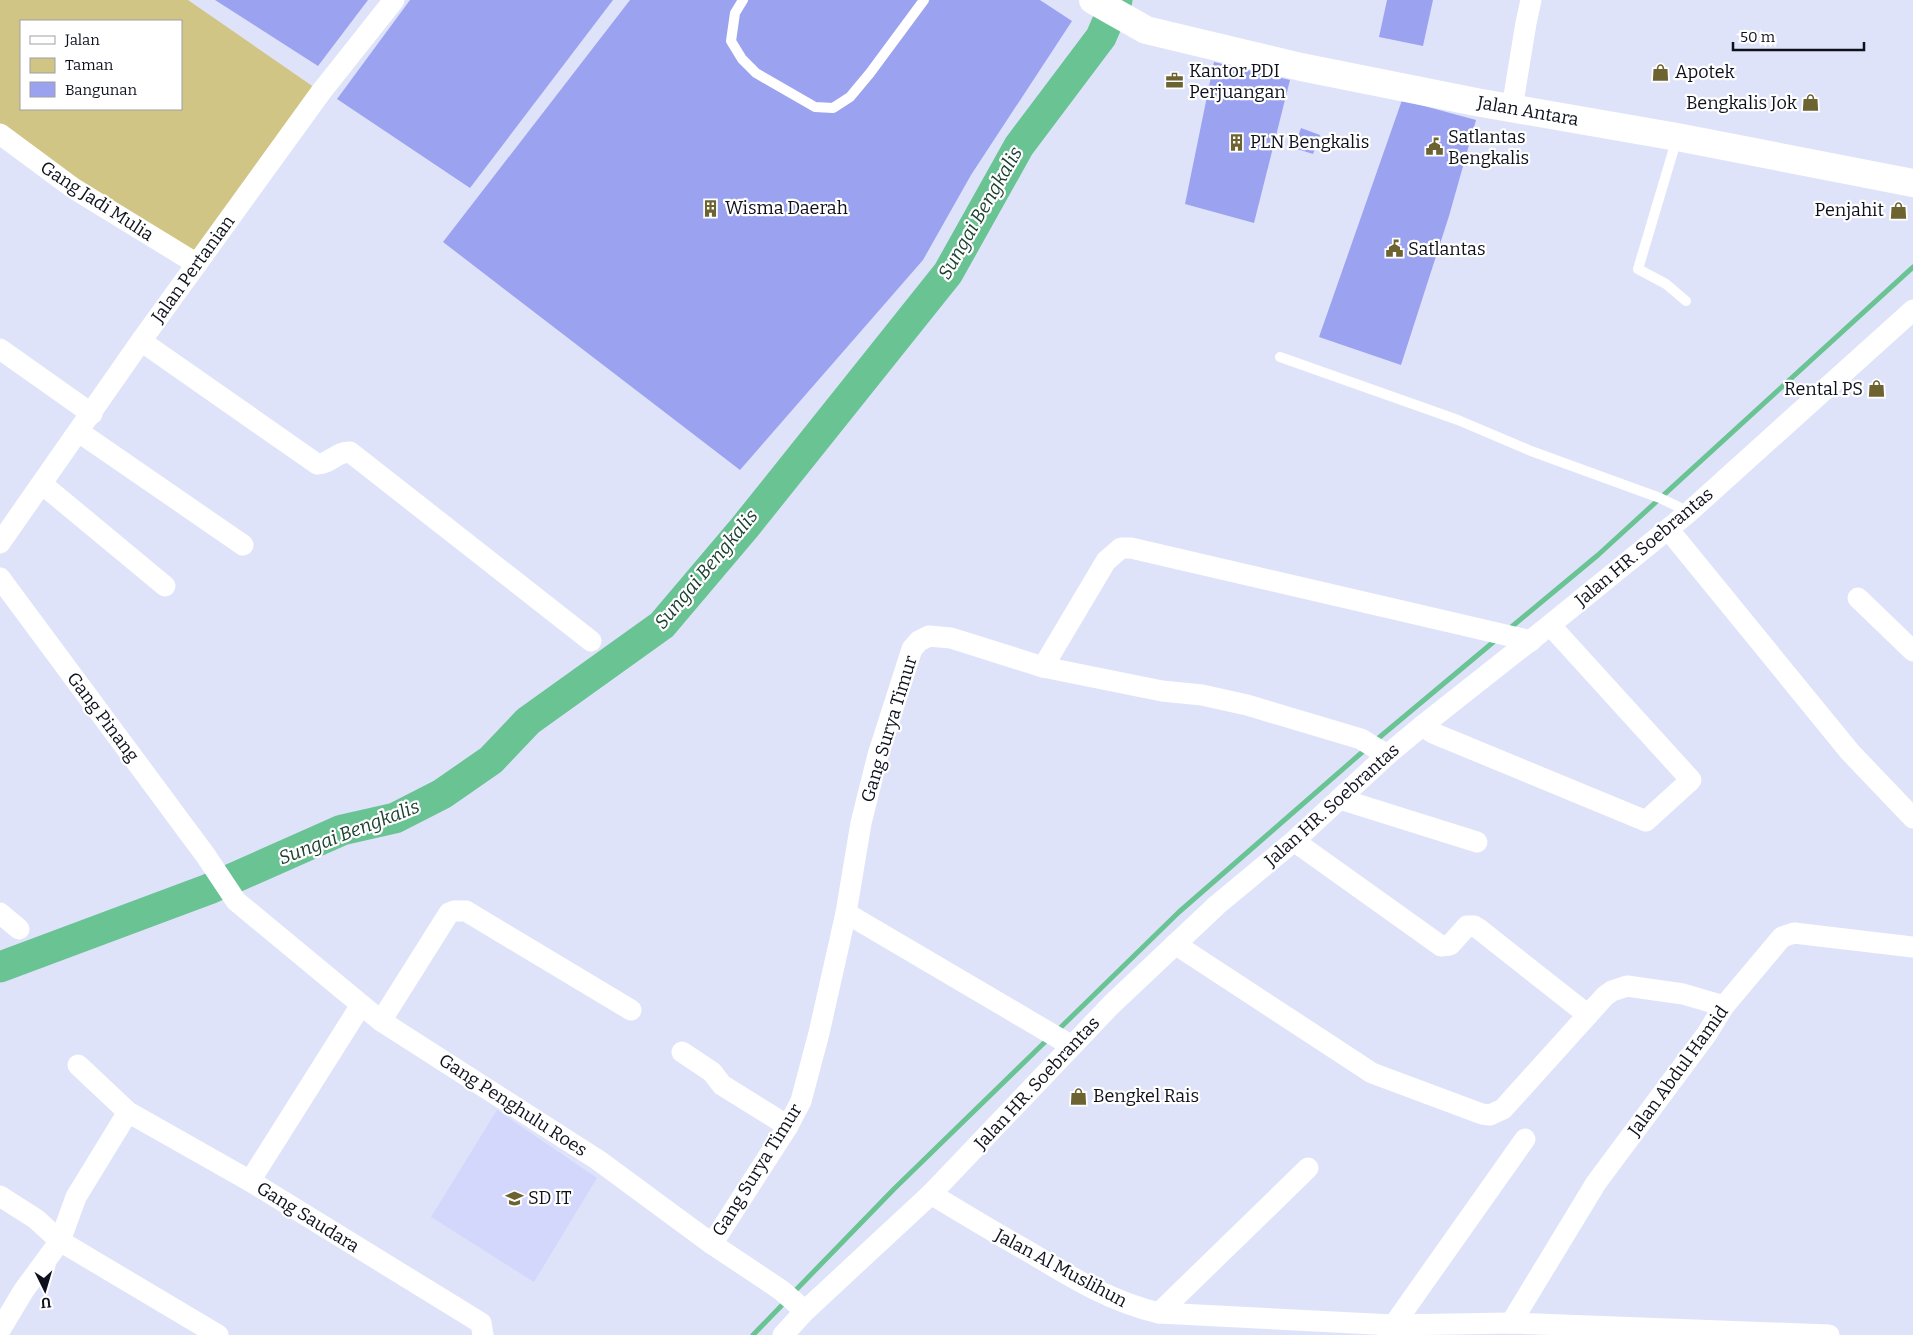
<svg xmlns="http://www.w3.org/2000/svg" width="1913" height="1335" font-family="Bitter,serif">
<rect width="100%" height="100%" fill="#dfe3fa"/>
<!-- built -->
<path fill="#d2d7fb" d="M497,1110l100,68 -63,104 -103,-65z"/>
<!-- green -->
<path fill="#d1c586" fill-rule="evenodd" d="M0,0h188l133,92 -116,171 -205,-136zM21,21h160v88h-160z"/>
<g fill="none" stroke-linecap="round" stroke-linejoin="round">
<!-- stream -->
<g stroke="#69c393" stroke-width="5">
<path d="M1509,629l89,-74 315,-288"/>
<path d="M1375,741l122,-102"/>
<path d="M1057,1031l122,-119 188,-164"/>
<path d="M793,1293l101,-104 155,-151"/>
<path d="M753,1335l33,-34"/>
</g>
<!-- river -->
<path stroke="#69c393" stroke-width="31" d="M0,967l209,-78 133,-59 53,-12 47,-24 49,-34 37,-39 134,-96 83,-98 203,-254 71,-127 82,-109 16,-37"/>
</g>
<!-- building -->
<g fill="#9ba3f1">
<path d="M215,0h153l-50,66z"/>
<path d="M410,0h203l-143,188 -133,-89z"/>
<path d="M630,0h410l32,21 -101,154 -48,85 -183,210 -297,-228z"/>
<path d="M1387,0h46l-10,46 -44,-9z"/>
<path d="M1214,62l76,18 -36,143 -69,-19z"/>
<path d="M1402,100l74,20 -27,96 -48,149 -82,-28z"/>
<path d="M1301,128l19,7 -7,19 -19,-6z"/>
</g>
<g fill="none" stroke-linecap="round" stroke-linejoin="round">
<!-- lane -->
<g stroke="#fff" stroke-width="10">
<path d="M743,0l-8,13 -4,28 11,18 14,14 59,34 18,1 17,-11 20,-24 54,-73"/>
<path d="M1677,138l-39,131 28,15 20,17"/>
<path d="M1280,357l178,63 73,31 129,47 29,14"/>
</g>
<!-- street -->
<g stroke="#fff" stroke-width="21">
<path d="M1512,108l14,-85 5,-23"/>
<path d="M0,134l73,54 124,76"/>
<path d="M141,341l176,123c12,1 20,-13 33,-12l241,189"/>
<path d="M0,349l92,65"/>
<path d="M79,432l164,113"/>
<path d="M42,484l123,102"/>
<path d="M1668,529l182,223 63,66"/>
<path d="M0,543l141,-202 180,-249 73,-92"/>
<path d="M0,578l206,278 30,45 145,120 217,139 114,84 69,46 24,21"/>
<path d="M1858,598l55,53"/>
<path d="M1043,667l63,-106 15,-13h10l400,93"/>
<path d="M1422,726l11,7 213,88 45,-41 -141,-155"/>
<path d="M1340,799l137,43"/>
<path d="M1294,841l147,105 9,-1 17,-19h7l5,3 109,86"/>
<path d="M0,913l19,16"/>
<path d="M846,913l226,133"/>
<path d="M1175,944l197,129 110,41 8,1 13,-6 102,-113 7,-5 15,-5 56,8 41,12"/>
<path d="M381,1021l68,-108 5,-2h12l165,99"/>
<path d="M682,1052l30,20 10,13 66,41"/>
<path d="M78,1065l50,47 122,69 231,142 2,12"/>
<path d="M250,1181l111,-176"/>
<path d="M931,1194c33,20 66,40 100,59 41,25 81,49 128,60l234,12 118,-2 318,12"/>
<path d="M0,1196l36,23 24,22 158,94"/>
<path d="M712,1244l76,-118 13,-25 18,-68 27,-120 15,-90 17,-68 34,-106 7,-8 10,-5 22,2 92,29 119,24 40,4 45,10 114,34 26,16"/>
<path d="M1159,1313l149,-145"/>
<path d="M1511,1323l85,-140 110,-148 18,-29 58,-69 12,-4 119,14"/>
<path d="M0,1330l24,-40 36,-49 16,-44 52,-85"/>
<path d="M1388,1333l137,-194"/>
<path d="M783,1335l22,-24 126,-117 180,-189 106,-100 77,-64 93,-86 35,-29 128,-101 139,-113 224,-202"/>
</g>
<!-- secondary -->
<path stroke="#fff" stroke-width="28" d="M1093,0l53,30 155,37 175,35 201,35 236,46"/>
</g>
<!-- icons -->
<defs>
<symbol id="shop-bare" viewBox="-9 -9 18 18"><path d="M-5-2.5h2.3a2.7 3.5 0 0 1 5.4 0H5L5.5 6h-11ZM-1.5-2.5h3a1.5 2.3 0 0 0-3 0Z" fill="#6d6330" stroke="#fff" stroke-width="2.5" paint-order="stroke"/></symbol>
<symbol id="office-bare" viewBox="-9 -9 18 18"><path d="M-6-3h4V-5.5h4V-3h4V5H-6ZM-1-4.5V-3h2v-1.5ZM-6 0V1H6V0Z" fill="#6d6330" stroke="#fff" stroke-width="2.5" paint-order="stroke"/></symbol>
<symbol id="building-bare" viewBox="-9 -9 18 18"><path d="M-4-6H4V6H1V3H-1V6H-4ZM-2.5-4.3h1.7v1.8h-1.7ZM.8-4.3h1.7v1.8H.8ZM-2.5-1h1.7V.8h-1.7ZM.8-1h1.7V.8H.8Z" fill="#6d6330" stroke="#fff" stroke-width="2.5" paint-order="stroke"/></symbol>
<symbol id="civic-bare" viewBox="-9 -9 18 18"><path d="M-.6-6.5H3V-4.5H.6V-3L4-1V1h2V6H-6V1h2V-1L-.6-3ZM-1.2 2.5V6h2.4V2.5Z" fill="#6d6330" stroke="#fff" stroke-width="2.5" paint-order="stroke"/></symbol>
<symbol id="school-bare" viewBox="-9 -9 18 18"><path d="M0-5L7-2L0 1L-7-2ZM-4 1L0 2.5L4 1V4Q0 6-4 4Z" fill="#6d6330" stroke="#fff" stroke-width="2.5" paint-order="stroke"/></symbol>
</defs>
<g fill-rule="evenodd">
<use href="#shop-bare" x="1648" y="60" width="25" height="25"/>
<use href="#office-bare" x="1162" y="68" width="25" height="25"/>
<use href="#shop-bare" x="1798" y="90" width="25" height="25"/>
<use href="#building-bare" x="1224" y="130" width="25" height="25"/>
<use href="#civic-bare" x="1422" y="134" width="25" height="25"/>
<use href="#building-bare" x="698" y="196" width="25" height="25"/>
<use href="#shop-bare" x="1886" y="198" width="25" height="25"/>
<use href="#civic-bare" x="1382" y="236" width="25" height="25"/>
<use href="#shop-bare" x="1864" y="376" width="25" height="25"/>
<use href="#shop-bare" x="1066" y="1084" width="25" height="25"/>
<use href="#school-bare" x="502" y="1186" width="25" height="25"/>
</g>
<g text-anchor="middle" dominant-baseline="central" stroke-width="4.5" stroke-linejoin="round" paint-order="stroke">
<!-- poi labels -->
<g font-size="18" fill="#0e101c" stroke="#fff" text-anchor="start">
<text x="1189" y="71">Kantor PDI<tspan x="1189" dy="21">Perjuangan</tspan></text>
<text x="1675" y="72">Apotek</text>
<text x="1797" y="103" text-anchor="end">Bengkalis Jok</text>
<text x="1448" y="137">Satlantas<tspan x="1448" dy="21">Bengkalis</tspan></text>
<text x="1250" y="142">PLN Bengkalis</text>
<text x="725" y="208">Wisma Daerah</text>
<text x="1884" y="210" text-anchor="end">Penjahit</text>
<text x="1408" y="249">Satlantas</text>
<text x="1863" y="389" text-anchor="end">Rental PS</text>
<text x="1093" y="1096">Bengkel Rais</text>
<text x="528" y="1198">SD IT</text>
</g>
<!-- street labels -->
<g font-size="18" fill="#0e101c" stroke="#fff">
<text transform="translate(1528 111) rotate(10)">Jalan Antara</text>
<text transform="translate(97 201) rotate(33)">Gang Jadi Mulia</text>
<text transform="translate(193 269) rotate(-54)">Jalan Pertanian</text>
<text transform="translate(1644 547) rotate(-40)">Jalan HR. Soebrantas</text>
<text transform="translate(103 717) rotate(53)">Gang Pinang</text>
<text transform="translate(889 729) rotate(-73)">Gang Surya Timur</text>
<text transform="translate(1332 805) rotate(-42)">Jalan HR. Soebrantas</text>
<text transform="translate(1678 1071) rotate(-54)">Jalan Abdul Hamid</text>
<text transform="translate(1037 1083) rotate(-47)">Jalan HR. Soebrantas</text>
<text transform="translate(513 1105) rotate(33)">Gang Penghulu Roes</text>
<text transform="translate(757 1170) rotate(-58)">Gang Surya Timur</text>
<text transform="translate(308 1217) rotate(32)">Gang Saudara</text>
<text transform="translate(1061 1268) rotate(28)">Jalan Al Muslihun</text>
</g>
<!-- water labels -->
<g font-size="19" font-style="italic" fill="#1a412d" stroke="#fff">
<text transform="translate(980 213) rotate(-60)">Sungai Bengkalis</text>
<text transform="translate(706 569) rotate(-50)">Sungai Bengkalis</text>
<text transform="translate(349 832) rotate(-21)">Sungai Bengkalis</text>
</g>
</g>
<!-- legend -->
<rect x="20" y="20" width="162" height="90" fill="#ffffff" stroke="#9f9fa4"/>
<rect x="30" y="36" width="25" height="8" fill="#ffffff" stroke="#9f9fa4"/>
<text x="65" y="45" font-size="15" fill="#0e101c">Jalan</text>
<rect x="30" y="58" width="25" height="15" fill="#d1c586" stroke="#9f9fa4"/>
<text x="65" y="70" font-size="15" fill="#0e101c">Taman</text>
<rect x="30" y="82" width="25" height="15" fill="#9ba3f1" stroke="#9f9fa4"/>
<text x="65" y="95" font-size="15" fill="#0e101c">Bangunan</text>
<!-- north arrow -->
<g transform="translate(45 1290) rotate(175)" stroke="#ffffff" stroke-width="4" paint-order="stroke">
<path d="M0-4L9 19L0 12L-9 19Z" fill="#0e101c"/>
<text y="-8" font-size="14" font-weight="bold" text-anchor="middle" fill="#0e101c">U</text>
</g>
<!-- scale -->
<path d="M1733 42v8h131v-8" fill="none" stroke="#0e101c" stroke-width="2.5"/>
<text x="1740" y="42" font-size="15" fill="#0e101c" stroke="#ffffff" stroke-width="4" paint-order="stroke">50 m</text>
</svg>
